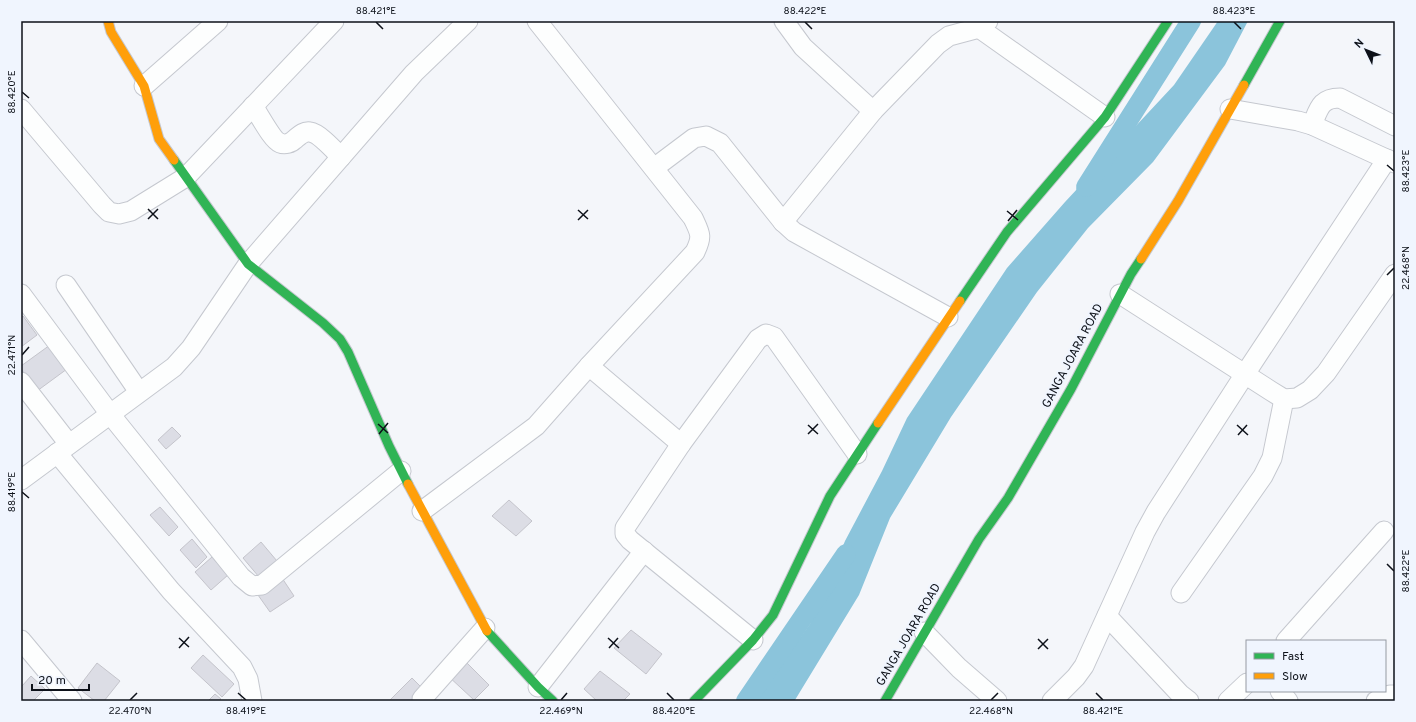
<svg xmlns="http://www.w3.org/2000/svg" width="1416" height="722" font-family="Overpass,sans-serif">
<rect width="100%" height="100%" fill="#f4f6fa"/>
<!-- water -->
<path fill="#8bc4db" d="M1218,21h30l-23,44 -72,97 -65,66 -51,64 -86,125 -61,101 -31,77 -64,105 -1,1h-52l26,-18 42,-59 35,-83 37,-70 25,-53 100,-150 58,-66 109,-117z"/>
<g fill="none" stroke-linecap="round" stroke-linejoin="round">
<!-- canal -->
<g stroke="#8bc4db" stroke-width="20">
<path d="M1086,187l105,-166"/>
<path d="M746,701l100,-147"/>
</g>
</g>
<!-- building -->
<g fill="#dcdde5" stroke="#c4c4cb">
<path d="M23,316l14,19 -16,12v-30z"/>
<path d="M50,345l17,24 -30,22 -16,-22v-3z"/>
<path d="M172,427l9,9 -15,13 -8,-9z"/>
<path d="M509,500l23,21 -16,15 -24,-20z"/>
<path d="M160,507l18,20 -9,9 -19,-21z"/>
<path d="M192,539l15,18 -11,11 -16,-18z"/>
<path d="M261,542l16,19 -18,16 -16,-19z"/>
<path d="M212,557l16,18 -17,15 -16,-18z"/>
<path d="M282,578l12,18 -24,16 -12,-17z"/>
<path d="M631,630l31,24 -16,20 -32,-26z"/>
<path d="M203,655l31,29 -12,13 -31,-29z"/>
<path d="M462,658l27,27 -15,15 -27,-25z"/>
<path d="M97,663l23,18 -16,20h-9l-17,-13z"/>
<path d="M600,671l30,23 -7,7h-26l-13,-12z"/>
<path d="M31,676l14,13 -12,12h-12v-16l1,1z"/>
<path d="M412,678l13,13 -10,10h-24l-1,-1z"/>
<path d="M215,694l6,5 -2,2h-11z"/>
</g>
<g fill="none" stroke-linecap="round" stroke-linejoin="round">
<defs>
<g id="street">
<path d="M784,21l19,26 70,64"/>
<path d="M979,28l126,89"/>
<path d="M144,86l74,-65"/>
<path d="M253,106c6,8 19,34 27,37 5,2 11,0 14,-3 5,-4 9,-9 16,-8 9,1 25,19 31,25"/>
<path d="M21,109l81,96 7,7 10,2 12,-3 55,-34 148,-156"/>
<path d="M1230,109l68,12 14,4 83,38"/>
<path d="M1312,125c7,-16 8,-27 28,-27l55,28"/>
<path d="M654,168l40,-30 12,-2 14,7 63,79 11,10 154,85"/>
<path d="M783,222l90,-111 65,-67 11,-8 30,-8 9,-7"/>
<path d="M66,285l73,107"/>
<path d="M21,294l89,120 131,163 11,9 10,-1 139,-114"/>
<path d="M1120,294l151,97 13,8 13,-1 13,-8 16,-17 69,-99"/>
<path d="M589,366l92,78"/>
<path d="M21,382l48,62"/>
<path d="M57,453l114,138 71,76 6,12 4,22"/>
<path d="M21,480l153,-113 17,-19 57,-84 166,-191 54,-52"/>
<path d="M422,511l114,-85 53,-60 106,-114c8,-16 5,-19 -2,-34l-156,-197"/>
<path d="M1181,593l82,-117 9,-18 12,-59"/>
<path d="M1107,616l73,78 9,7"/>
<path d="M924,632l35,36 38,33"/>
<path d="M21,640l51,61"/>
<path d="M753,640l-123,-100 -5,-6v-6l56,-84 77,-105 8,-5 8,3 83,117"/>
<path d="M1286,641l98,-110"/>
<path d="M538,687l106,-136"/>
<path d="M1280,691l8,10"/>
<path d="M422,699l63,-71"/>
<path d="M1052,701l24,-24 8,-11 61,-134 11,-20 89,-138 142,-215"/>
<path d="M1228,701l19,-18"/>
<path d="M1376,701l14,-6h5"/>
</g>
<g id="fast">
<path d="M1244,85l36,-64"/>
<path d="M174,160l74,104 75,59 17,16 8,13 41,94 19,38"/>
<path d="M960,301l47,-69 98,-115 63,-96"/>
<path d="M487,631l51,56 15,14"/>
<path d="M694,701l59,-61 20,-25 57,-119 48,-73"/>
<path d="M885,701l94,-162 29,-41 63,-109 60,-115 10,-15"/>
</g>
<g id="slow">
<path d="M108,21l3,11 33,54 15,53 15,21"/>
<path d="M1141,259l37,-58 66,-116"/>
<path d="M878,423l82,-122"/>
<path d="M408,484l79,147"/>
</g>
</defs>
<!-- street casing -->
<use href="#street" stroke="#c5c8cf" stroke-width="21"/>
<!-- fast casing -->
<use href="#fast" stroke="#c5c8cf" stroke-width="11"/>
<!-- slow casing -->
<use href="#slow" stroke="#c5c8cf" stroke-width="11"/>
<!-- street -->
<use href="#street" stroke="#fdfefe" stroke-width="19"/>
<!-- fast -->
<use href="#fast" stroke="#30b455" stroke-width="9"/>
<!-- slow -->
<use href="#slow" stroke="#ff9f0a" stroke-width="9"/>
</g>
<!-- ticks -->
<path fill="none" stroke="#0d1119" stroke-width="1.5" d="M376,22l7,7M805,22l7,7M1234,22l7,7M22,92l7,6M1387,165l7,6M148,209l10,10M578,210l10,9M1007,211l11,9M148,219l10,-10M578,220l10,-10M1008,221l9,-11M1387,275l7,-7M22,355l7,-8M378,424l10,9M808,425l10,9M1237,425l11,10M379,434l9,-11M808,434l10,-10M1238,435l9,-10M22,492l7,6M1387,564l7,7M179,638l10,9M608,638l11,10M1038,639l10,10M179,648l10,-11M609,648l9,-10M1038,649l10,-10M238,693l8,7M667,693l7,7M1096,693l7,7M130,700l7,-7M561,700l6,-7M991,700l7,-7"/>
<g text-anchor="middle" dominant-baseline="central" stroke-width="4" stroke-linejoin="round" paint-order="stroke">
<!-- street labels -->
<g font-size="12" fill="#0d1119" stroke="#f0f5fe">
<text transform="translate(1073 356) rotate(-62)">GANGA JOARA ROAD</text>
<text transform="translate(909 635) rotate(-60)">GANGA JOARA ROAD</text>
</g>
</g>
<!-- border -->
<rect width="1416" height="722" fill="none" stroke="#f0f5fe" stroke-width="44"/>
<!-- legend -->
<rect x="1246" y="640" width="140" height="52" fill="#f0f5fe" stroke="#959aa2"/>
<rect x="1254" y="653" width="20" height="6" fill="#30b455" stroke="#959aa2"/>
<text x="1282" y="660" font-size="12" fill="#0d1119">Fast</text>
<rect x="1254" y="673" width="20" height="6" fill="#ff9f0a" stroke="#959aa2"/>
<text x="1282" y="680" font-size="12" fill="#0d1119">Slow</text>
<!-- north arrow -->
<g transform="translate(1366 50) rotate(313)" stroke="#f0f5fe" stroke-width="3" paint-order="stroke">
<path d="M0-3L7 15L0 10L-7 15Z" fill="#0d1119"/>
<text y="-6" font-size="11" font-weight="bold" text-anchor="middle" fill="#0d1119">N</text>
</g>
<!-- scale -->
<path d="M32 684v6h57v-6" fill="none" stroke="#0d1119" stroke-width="2"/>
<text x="38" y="684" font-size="12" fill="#0d1119" stroke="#f0f5fe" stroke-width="3" paint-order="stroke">20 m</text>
<rect x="22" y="22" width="1372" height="678" fill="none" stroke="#0d1119" stroke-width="1.5"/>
<g font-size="10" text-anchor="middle" fill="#0d1119">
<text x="376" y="14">88.421°E</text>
<text x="805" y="14">88.422°E</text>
<text x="1234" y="14">88.423°E</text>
<text transform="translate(11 92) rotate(-90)" y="4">88.420°E</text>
<text transform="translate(1405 171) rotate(-90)" y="4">88.423°E</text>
<text transform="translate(1405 268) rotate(-90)" y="4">22.468°N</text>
<text transform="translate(11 355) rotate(-90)" y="4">22.471°N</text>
<text transform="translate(11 492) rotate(-90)" y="4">88.419°E</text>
<text transform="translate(1405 571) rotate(-90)" y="4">88.422°E</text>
<text x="130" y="714">22.470°N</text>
<text x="246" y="714">88.419°E</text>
<text x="561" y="714">22.469°N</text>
<text x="674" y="714">88.420°E</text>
<text x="991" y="714">22.468°N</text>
<text x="1103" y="714">88.421°E</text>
</g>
</svg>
